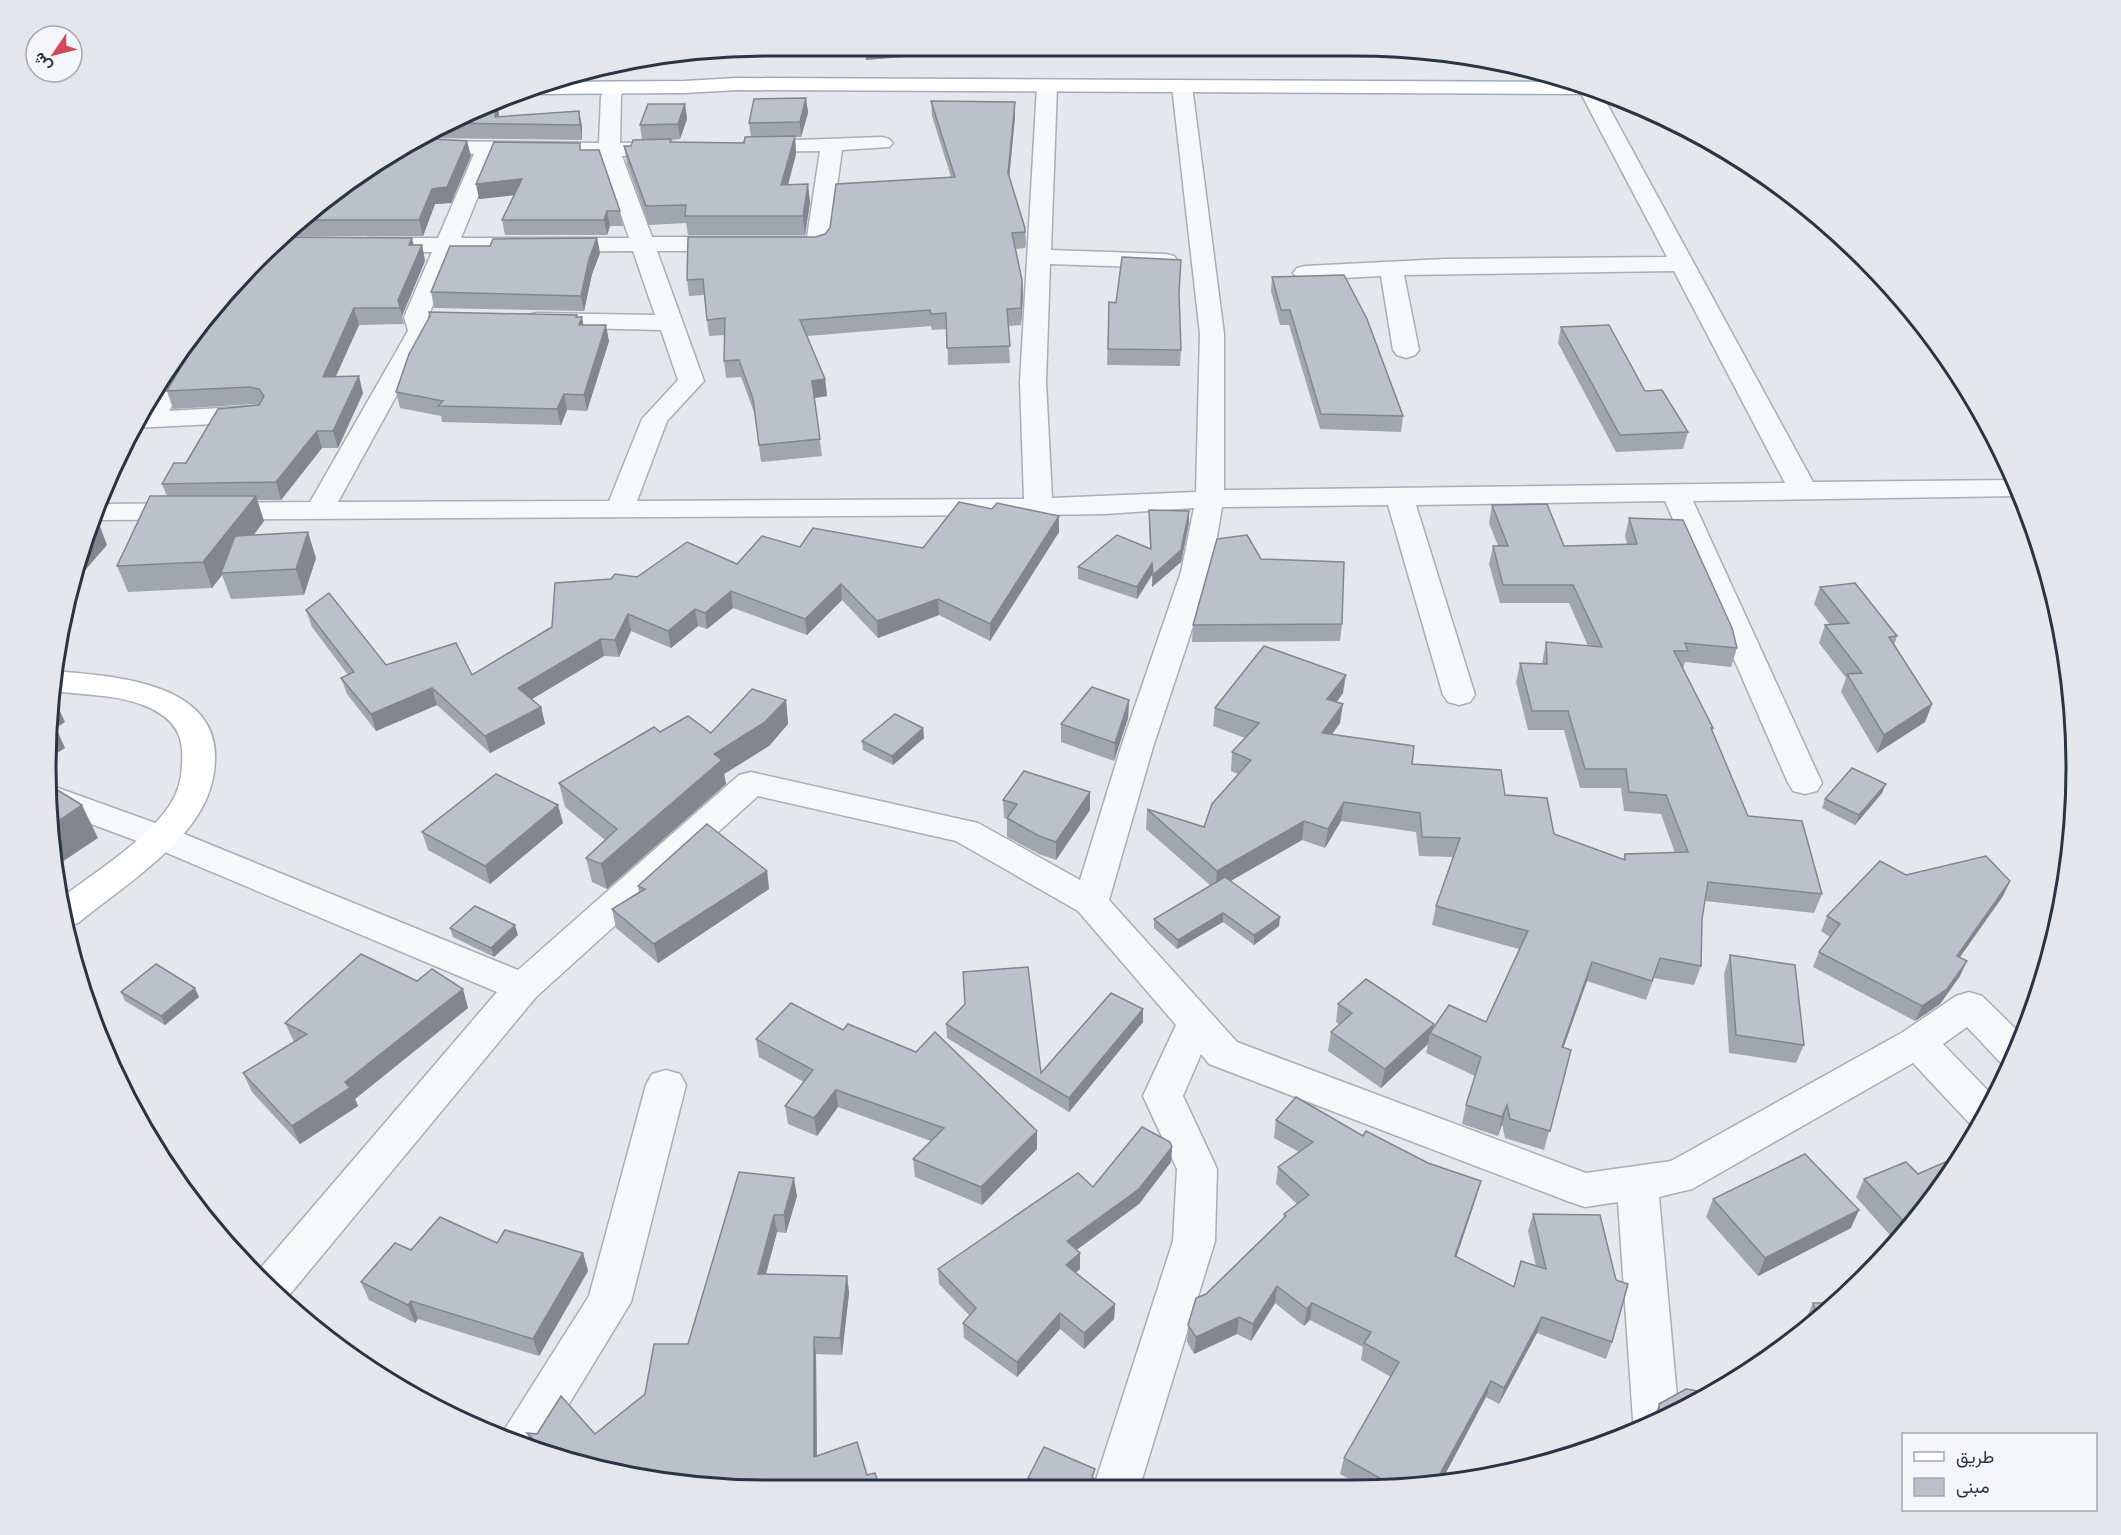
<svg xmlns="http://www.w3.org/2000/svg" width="2121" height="1535" font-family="Mulish,Vazirmatn,sans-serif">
<rect width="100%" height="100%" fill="#e4e7ec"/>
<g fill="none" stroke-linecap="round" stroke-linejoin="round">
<defs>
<g id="street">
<path d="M1047,80l7,2 3,4 -6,164 115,4 8,2 4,5 -4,5 -8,2 -116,-4 -4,118 6,116 144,-6 4,-158 -28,-248 3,-4h14l3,4 32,248v156l561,-7 -111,-212 -270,4 15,75 -4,5 -9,3 -9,-3 -4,-5 -12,-74 -76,4 -8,-2 -4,-5 4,-5 8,-2 140,-7 222,-2 -89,-169 4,-4 17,5 214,393 200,-2 6,16 -326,5 129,282 -5,8 -12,3 -12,-3 -5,-8 -123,-282 -249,4 59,190 -5,7 -11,3 -11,-3 -5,-7 -55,-190 -166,2 -11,65 -58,175 -44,153 128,142 349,131 85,-12 232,-129 53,-36 13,-4 13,4 40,39 -14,29 -8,-2 -33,-35 -24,17 51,53 -15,32 -7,-3 -59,-63 -221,126 -33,8 19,211 -40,22 -5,-10 -15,-218 -33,5 -15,-5 -361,-138 -8,-10 -18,42 34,73 -2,72 -75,245h-46l79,-245 4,-72 -34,-73 33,-71 -98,-114 -122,-70 -198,-45 -222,201 -250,302 -28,-28 239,-279 -349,-147 -100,-37 -1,-24 125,45 346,141 221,-195 12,-3 227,51 102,57 41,-133 60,-175 13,-64 -90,6 -66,1 -943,5 6,-16 209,-2 98,-171 -4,-14 28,-65h-64l-8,-2 -4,-5 4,-5 8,-2h70l36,-84 -50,-1 -7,-2 -4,-4 4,-4 7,-2 175,2 2,-47 8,-13h14l3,4 -5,9 -1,47 50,-1 8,1 3,5 -3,5 -8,1 -48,2 30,81h155l13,-86 -69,1 -7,-2 -4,-4 4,-4 138,-5 7,2 4,4 -4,4 -47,3 -13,94 -4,5 -8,2h-160l47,130 -37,40 -30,80 387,-2 -4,-117 17,-296 3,-4zM495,155l106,1 28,82h-168zM633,251l22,64 -118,-2 -9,2 -3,5 3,5 9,2 124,3 17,50 -36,39 -33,82 -271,1 94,-171 -4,-14 27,-65z"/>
<path d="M175,366l4,1 9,11 -19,33 86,-5 9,2 4,6 -4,6 -9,2 -122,6z"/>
<path d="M666,1070l14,4 6,11 -55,217 -90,148 -40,-15 88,-139 57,-211 6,-11z"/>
</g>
<path id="secondary" d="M54,671c57,5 165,10 161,90 -1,27 -12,50 -29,70 -31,36 -72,63 -108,92l-10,3 -7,-28c33,-25 89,-60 110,-95 10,-15 12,-36 11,-53 -1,-24 -18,-37 -39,-45 -29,-11 -61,-10 -90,-14z"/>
<path id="primary" d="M737,78l839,4 26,9 -8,3 -857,-4 -53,3 -153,1 -8,-3 25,-9 136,-1z"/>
</defs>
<!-- street casing -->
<use href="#street" stroke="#a9aeb7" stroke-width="3"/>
<!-- secondary casing -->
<use href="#secondary" stroke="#a9aeb7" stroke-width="3"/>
<!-- primary casing -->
<use href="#primary" stroke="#a3abb8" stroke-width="3"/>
<!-- street -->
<use href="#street" fill="#f7f8fa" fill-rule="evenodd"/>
<!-- secondary -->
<use href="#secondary" fill="#fff" fill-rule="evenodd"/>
<!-- primary -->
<use href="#primary" fill="#fff" fill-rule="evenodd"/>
</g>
<!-- wall -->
<g fill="#a1a5ae">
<path d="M806,98l2,15 -7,24h-6l1,17 -8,31 22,17 -5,33h-117l-2,-12 -37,2 -22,-61 -3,-18h7l11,-6 -2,-15 45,-21 2,15 -7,20 -9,1 1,2 72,1 7,-6 -2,-14z"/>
<path d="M496,101l3,16 83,9v14l-158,-2 47,18 -20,47 -16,1 -12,32h-135l78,-69 82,-48z"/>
<path d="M931,101l84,16 -6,61 16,50 1,16 -1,4 -10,1 7,31 1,16 -2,29 -13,1 2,37 -62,2 -1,-36 -15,1 -1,-4 -124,10 18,43 2,17 -13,2 8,58 -61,6 -6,-47 -14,-38 -15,1 -2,-17 1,-26 -16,1 -5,-41 -15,1 -2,-16 138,-46 126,-57 -19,-61z"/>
<path d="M581,150l39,61 3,15h-13l-3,9h-102l-3,-15 12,-25 -35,4z"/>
<path d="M597,238l3,15 -8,21 -8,37 -150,-3 -3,-16 59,-46z"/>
<path d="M413,245h9l3,16 -23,55 2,8 -45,1 -24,51 28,17 -25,55h-16l-41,52h-24l7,21 -10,14 62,23 -12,37 -73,4 -9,-24 -10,13 -84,4 -11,-26 50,-70 -5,-12 97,-79 -4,-1 -82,5 -6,-18 14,-25 -5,-2 48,-73z"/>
<path d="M1272,277l131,139 -2,16 -81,-3 -31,-104h-9l-9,-34z"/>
<path d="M1179,297l2,53 -1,16 -73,-1 2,-63z"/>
<path d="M577,317h5l1,8 26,16 -22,70 -20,-1 -6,15 -119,-3 -1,-6 -41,-8 -4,-16z"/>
<path d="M1561,327l84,64 43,41 -5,17 -67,3 -58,-109z"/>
<path d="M1492,505l72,41 63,-2 -2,-8 4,-18 108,130 -6,19 -46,-5 -2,7 30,59 -1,3 36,85 74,78 -8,19 -109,-12 -3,18 -1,47 -7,19 -40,-7 -8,22 -59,-19 -24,67 8,2 -27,100 -39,-12 -3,-14 -4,12 -36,-12 4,-19 9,-29 -49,-23 2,-9 -47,44 -53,-37 3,-19 9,-7 -4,-3 2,-18 95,25 53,-7 33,-73 -87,-24 4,-19 17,-49 -34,-1 -3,-24 -75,-11 -16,27 -23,-8 -72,41 49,45 -25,19 -31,-23 -46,27 -23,-21v-9l57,-33 -65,-57 1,-20 57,18 34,-53 -7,-3 1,-19 13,-14 -32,-12 2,-18 128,-15 -6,9 3,21 -8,11 80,30 93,31 49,39 69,25 2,-5 50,-1 -14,-39 -37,-3 -3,-23h-41l-16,-58h-36l-12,-48 4,-19 22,1 4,-22 42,4 -19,-43h-69l-11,-39 4,-18h5l-9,-23z"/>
<path d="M992,509l67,7v16l-69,109 -51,-26 -61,23 -36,-38 -35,35 -74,-27 -26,21 -9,-3 -27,22 -40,-17 -12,26 -15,-1 -72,43 9,8 4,17 -55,29 -53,-48 -61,26 -29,-37 -6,-16 7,-3 -36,-48 -6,-17 80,55 86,10 165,-98 100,-13 63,-17 123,1z"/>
<path d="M1149,510l40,13 -8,39 -29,25v-12l-15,24 -59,-20v-12l72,-19 -1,-25z"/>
<path d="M1261,559l81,65 -2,17 -148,1 1,-17z"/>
<path d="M1820,587l77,49 -3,9 38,59 -7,18 -48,31 -36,-61 5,-14 -27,-35 6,-18h5l-16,-21z"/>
<path d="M786,700l2,24 -19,22 -45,28 2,10 -119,105 -15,-7 -6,-24 19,-18 -40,-33 -6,-24 101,-51 51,1z"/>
<path d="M1129,700l-1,18 -14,43 -53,-19v-18z"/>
<path d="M923,728l1,10 -31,27 -30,-15 -1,-9z"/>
<path d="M1882,793l-27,32 -33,-17 3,-9z"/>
<path d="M1003,800l87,10 -34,50 -17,-6 -32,-17v-18l-3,-1z"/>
<path d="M563,823l-73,61 -62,-34 -6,-18z"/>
<path d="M2070,846v15l-2,9 -4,-11z"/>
<path d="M767,871l2,18 -111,74 -42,-35 -4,-19 27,-17 -1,-6z"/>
<path d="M1906,875l104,6 -7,15 -43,61v19l-20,28 -25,17 -102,-54 6,-15 11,-15 -9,-6 6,-15z"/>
<path d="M450,928l68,7 -24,22 -41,-20z"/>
<path d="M1730,955l74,90 -8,18 -67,-10 -5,-79z"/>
<path d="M963,972l78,101 102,-64v13l-74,90 -122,-74 -1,-14 19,-20z"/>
<path d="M121,992l78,5 -34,28 -40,-24z"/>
<path d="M468,1008l-113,91 3,7 -58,38 -48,-52 -9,-19 51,-31 -9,-19z"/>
<path d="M756,1039l281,92v18l-55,56 -67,-28 -2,-18 18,-18 -93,-34 -21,29 -29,-12 -3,-18 19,-24 -45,-25z"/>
<path d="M1276,1120l87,16 65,27 53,18 -5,17 -20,59 57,30 23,-21 -8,-35 5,-17 79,128 -6,17 -69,-26 -38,71 -13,-7 -42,79 4,8h-90l-18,-10 4,-16 47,-81 -30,-17 2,-13 -53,-27 -6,6 -29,-23 -24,38 -14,-7 -43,20 -7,-12 1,-17 18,-31 77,-75 1,-5 13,-10 -21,-20 2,-17 21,-15 -25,-14z"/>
<path d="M1172,1147l-1,15 -32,42 -63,46 4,19 -5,4 40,31 -1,15 -30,30 -24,-20 -43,48 -53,-39 -1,-15 7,-7 -31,-32 -1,-15z"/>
<path d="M1959,1156l-62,87 -41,-46 8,-18 54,-5z"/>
<path d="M739,1172l58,24 -11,37 -9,-1 -11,42 81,2 2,17 -7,62 -26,-1 1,102 50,19 -336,-31 -4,-11 10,1h58l50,-40 43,-50z"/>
<path d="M1713,1199l138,29 -93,48 -52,-59z"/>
<path d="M497,1243l86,10 5,18 -49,85 -121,-37 -3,4 -46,-23 -8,-18 50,-32z"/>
<path d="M1813,1303h20l-26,25 -2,-7z"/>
<path d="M1704,1392l-52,30 7,-18z"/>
<path d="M1094,1477v2l23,7h-88l-1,-8z"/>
</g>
<!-- shaded-wall -->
<g fill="#83868d">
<path d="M900,45h68v7l-102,8 -1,-12z"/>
<path d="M806,98l2,15 -7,24 -1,-15z"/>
<path d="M496,101l3,13 -1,10 -3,-7z"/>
<path d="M1015,102v15l-7,72v-16z"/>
<path d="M685,104l2,15 -7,20 -2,-15z"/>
<path d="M579,111l3,15v14l-2,-15z"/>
<path d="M795,136l1,18 -13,49 -2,-18z"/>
<path d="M467,141l4,15 -20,47 -16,1 -12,32 -4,-16 13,-31z"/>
<path d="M522,179l3,15 -46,5 -3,-15z"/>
<path d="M808,184l2,18 -5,33 -2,-19z"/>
<path d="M607,211l3,15 -3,9 -3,-15z"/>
<path d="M412,238l4,16 -7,-9z"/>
<path d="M597,238l3,15 -8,21 -8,37 -3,-15 8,-37z"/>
<path d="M422,245l3,16 -23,55 2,8 -6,-24z"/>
<path d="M1022,280l1,16 -2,29v-17z"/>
<path d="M354,308l5,17 -31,69 -5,-17z"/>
<path d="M582,317l3,16 -6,-8z"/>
<path d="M606,325l3,16 -22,70 -3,-16z"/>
<path d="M359,376l4,17 -25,55 -5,-17z"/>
<path d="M825,379l2,17 -13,2 -2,-17z"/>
<path d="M564,394l3,16 -6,15 -4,-16z"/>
<path d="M317,431l5,17 -41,52 -5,-18z"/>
<path d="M256,496l8,25 -40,52h-3l1,2 -10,13 -9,-26z"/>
<path d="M1189,511v12l-8,39 -29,25 1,-12z"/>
<path d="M1059,516v16l-69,109v-17z"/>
<path d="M98,521l9,24 -33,38 19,-56z"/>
<path d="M308,532l8,26 -12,37 -8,-26z"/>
<path d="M1152,563v12l-15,24v-12z"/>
<path d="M841,584l1,16 -35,35 -2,-16z"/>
<path d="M731,591l2,17 -26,21 -2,-16z"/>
<path d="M938,599l1,16 -61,23 -1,-17z"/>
<path d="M695,609l3,17 -27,22 -3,-17z"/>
<path d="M628,614l3,17 -12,26 -4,-17z"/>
<path d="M601,639l3,17 -82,49 -4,-17z"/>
<path d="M1346,675l-3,18 -18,25 2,-19z"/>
<path d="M432,688l5,17 -61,26 -5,-17z"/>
<path d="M52,694l13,28 -9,6 9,20 -19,12z"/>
<path d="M786,700l2,24 -19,22 -45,28 2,10 -119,105 -6,-25 113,-110z"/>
<path d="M1129,700l-1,18 -14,43 1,-18z"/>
<path d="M1343,704l-3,19 -21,29 3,-19z"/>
<path d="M1932,704l-7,18 -48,31 7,-18z"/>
<path d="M541,707l4,17 -55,29 -5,-17z"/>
<path d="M923,728l1,10 -31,27 -1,-9z"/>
<path d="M1886,784l-4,9 -27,32 4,-10z"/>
<path d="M1090,792v18l-34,50v-18z"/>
<path d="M1344,802l-3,19 -16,27 3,-19z"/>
<path d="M82,805l16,33 -45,30 -2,-7 -2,-34z"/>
<path d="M558,805l5,18 -73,61 -5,-18z"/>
<path d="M1304,821l-2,19 -87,50 2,-19z"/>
<path d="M767,871l2,18 -111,74 -4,-19z"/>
<path d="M2010,881l-7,15 -53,75 7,-15z"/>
<path d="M1223,913v9l-46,27 1,-9z"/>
<path d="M1280,917l-1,9 -25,19v-10z"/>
<path d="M515,925l3,10 -24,22 -3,-9z"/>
<path d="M1967,961l-7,15 -20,28 -25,17 7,-15z"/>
<path d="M1592,962l-5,19 -30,85 5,-19z"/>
<path d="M195,988l4,9 -34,28 -4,-9z"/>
<path d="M463,989l5,19 -113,91 3,7 -58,38 -8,-18 53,-44z"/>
<path d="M1143,1009v13l-74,90v-14z"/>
<path d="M1434,1024l-2,10 -2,-1 -2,11 -47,44 4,-19z"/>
<path d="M836,1090l2,17 -21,29 -3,-18z"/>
<path d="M1507,1105l-5,19 -4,12 4,-19z"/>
<path d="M1037,1131v18l-55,56 -1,-18z"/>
<path d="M1172,1147l-1,15 -32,42 -72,53v-16z"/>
<path d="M794,1178l3,18 -11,37 -2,-18z"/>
<path d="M1481,1181l-5,17 -25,75 4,-17z"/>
<path d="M1859,1210l-8,18 -93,48 7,-18z"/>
<path d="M774,1215l3,17 -16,60 -3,-18z"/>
<path d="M583,1253l5,18 -49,85 -6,-17z"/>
<path d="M1080,1253v16l-14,12v-16z"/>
<path d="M847,1276l2,17 -7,62 -2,-17z"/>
<path d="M1277,1286l-2,17 -24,38 2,-17z"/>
<path d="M411,1301l7,18 -3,4 -7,-18z"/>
<path d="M1312,1303l-2,17 -6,6 3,-17z"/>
<path d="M1115,1304l-1,15 -30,30v-16z"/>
<path d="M1060,1313v16l-43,48v-15z"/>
<path d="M1239,1317l-2,17 -43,20 2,-17z"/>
<path d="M1542,1317l-5,16 -38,71 5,-16z"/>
<path d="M814,1337l2,17 1,120 -3,-17z"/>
<path d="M1491,1381l-5,16 -46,87v-10z"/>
</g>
<!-- building -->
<g fill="#bbc0ca" stroke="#83868d" stroke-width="1.5">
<path d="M866,45h34l-35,3z"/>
<path d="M806,98l-6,24 -51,1 5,-24z"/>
<path d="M496,101l-1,16 84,-6 1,14 -139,-2 7,-4z"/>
<path d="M931,101l84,1 -7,71 17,55v4l-13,1 10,47 -1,28 -14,1 3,37 -63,2 -1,-35 -15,1 -1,-4 -130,10 25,59 -13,2 8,58 -61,6 -6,-46 -14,-39 -15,1 1,-43 -18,2 -4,-41 -16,1 1,-43h128l9,-3 5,-6 6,-44 119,-7z"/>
<path d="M648,104h37l-7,20 -38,1z"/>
<path d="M795,136l-14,49 27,-1 -5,32h-118l1,-11 -40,1 -22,-60h7l2,-6 38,-1 -1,3 74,1 1,-6z"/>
<path d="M416,138l51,3 -20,46 -15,2 -13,31h-113l60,-53z"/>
<path d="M494,142l86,1v7h19l21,61h-13l-3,9h-102l20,-41 -46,5z"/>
<path d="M286,237l126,1 -3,7h13l-24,55 2,8h-46l-31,69 36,-1 -26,55h-16l-41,51 -114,2 12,-21h12l32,-54 41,-4 5,-9 -5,-7 -10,-2 -82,4 17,-30 -3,-5 43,-65z"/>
<path d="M597,238l-8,21 -8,37 -150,-4 19,-46h40l3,-7z"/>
<path d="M1122,257l59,3 -2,33 2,57 -73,-1 1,-47 7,1z"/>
<path d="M1344,275l23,44 36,97 -82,-2 -31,-104h-9l-9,-33z"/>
<path d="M429,312l148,3 -1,2h6l-3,8h27l-22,70 -20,-1 -7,15 -119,-3 5,-5 -47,-9 13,-38 21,-38z"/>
<path d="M1609,325l36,66 17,-1 26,42 -68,3 -59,-108z"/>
<path d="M150,496h106l-53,66 -86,4z"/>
<path d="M959,502l33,7 5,-6 62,13 -69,108 -52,-25 -61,22 -36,-37 -36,35 -74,-28 -26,22 -10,-4 -27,22 -40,-17 -13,26 -14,-1 -83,49 23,19 -56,29 -53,-48 -61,26 -30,-36 13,-6 -48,-62 23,-17 57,72 70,-22 16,32 80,-48 3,-44 56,-4 4,-5 22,3 50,-35 50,22 25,-28 38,11 13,-19 110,20z"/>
<path d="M1547,504l17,42 73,-2 -8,-26 54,2 49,108 5,20 -52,-5 3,8h-14l39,77h-2l37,88 54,5 20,73 -114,-12 -6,37 -1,47 -41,-8 -8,23 -60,-19 -30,85 9,3 -21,81 -40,-12 -3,-14 -5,12 -36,-12 15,-48 -51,-24 19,-28 37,17 42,-91 -92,-25 24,-68 -38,-1 -2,-24 -76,-11 -16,27 -24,-8 -87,50 -70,-62 57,18 8,-23 39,-44 -19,-8 27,-29 -44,-15 49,-62 82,29 -19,24 16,5 -21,29 92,13 -2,18 89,6 4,25 42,3 7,36 71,26v-6l63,-2 -22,-57 -37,-3 -3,-23h-41l-17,-58h-36l-12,-48 27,1 -1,-22 56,5 -29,-62h-70l-10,-39h15l-16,-41z"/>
<path d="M1149,510l40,1 -8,39 -28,25 -1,-12 -15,24 -59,-20 39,-32 34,14z"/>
<path d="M308,532l-12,37 -75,4 14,-37z"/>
<path d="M1247,535l14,24 83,3 -2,62 -149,1 24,-86z"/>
<path d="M1855,583l42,53 -8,1 43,67 -48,31 -37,-61 15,-1 -37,-48 24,-2 -29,-36z"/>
<path d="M1092,687l37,13 -14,43 -54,-19z"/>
<path d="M752,689l34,11 -21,22 -51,32 8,6 -121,104 -15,-6 31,-29 -58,-46 95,-56 6,5 28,-16 23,17z"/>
<path d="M895,714l28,14 -31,28 -30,-15z"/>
<path d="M1852,768l34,16 -27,31 -34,-16z"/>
<path d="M1024,771l66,21 -34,50 -17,-6 -32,-18 10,-14 -14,-4z"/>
<path d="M496,774l62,31 -73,61 -63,-34z"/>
<path d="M46,783l36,22 -33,22z"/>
<path d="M707,824l60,47 -113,73 -42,-35 33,-20 -7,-3z"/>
<path d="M1986,856l24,25 -53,75 10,5 -20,28 -25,17 -103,-54 21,-28 -13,-8 53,-55 26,14z"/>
<path d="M1225,877l55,40 -26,18 -31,-22 -45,27 -24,-21z"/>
<path d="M475,906l40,19 -24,23 -41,-20z"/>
<path d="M361,954l56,27 15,-12 31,20 -118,93 5,6 -58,38 -49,-53 64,-39 -22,-11z"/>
<path d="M1730,955l65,10 9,80 -68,-10z"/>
<path d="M156,964l39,24 -34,28 -40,-24z"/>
<path d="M1028,967l13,106 70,-80 32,16 -74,89 -123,-74 19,-20 -2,-32z"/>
<path d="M1366,979l68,45 -49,45 -54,-37 21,-19 -14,-9z"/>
<path d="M791,1003l52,27 5,-6 68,28 19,-20 102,99 -56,56 -68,-28 31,-31 -108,-38 -22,28 -29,-12 28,-36 -57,-31z"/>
<path d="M1296,1097l67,39 3,-5 62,32 53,18 -26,75 59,31 7,-26 25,8 -13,-55 67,1 16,65 12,4 -16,58 -70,-25 -38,71 -13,-7 -51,93 17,7 -9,3h-58l-46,-26 55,-96 -35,-19 7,-11 -59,-29 -5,6 -30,-23 -24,38 -14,-7 -43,20 -8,-12 8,-27 10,-4 80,-78 -2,-2 25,-19 -31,-28 35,-25 -37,-22z"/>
<path d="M1142,1127l28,15 2,5 -33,42 -72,52 13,12 -14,12 49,39 -31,29 -24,-20 -43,49 -54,-39 13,-15 -38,-39 140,-96 15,14z"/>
<path d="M1805,1154l54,56 -94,48 -52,-59z"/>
<path d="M1959,1156l-50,71 -45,-48 42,-17 12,12z"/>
<path d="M739,1172l55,6 -10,37h-10l-16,59 89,2 -7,62 -26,-1v120l43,-15 10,33 8,-2 5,14 -160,1 -140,-23 -52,-19 7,-5 -8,-8 10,1 24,-38 34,38 50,-40 9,-50h34z"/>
<path d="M440,1217l57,26 8,-13 78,23 -50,86 -122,-38 -3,4 -47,-23 34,-39 16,7z"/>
<path d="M1813,1303h20l-15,15z"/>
<path d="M1686,1389l18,3 -44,26 -1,-14z"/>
<path d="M1044,1447l51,22 -3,8 2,3h23l-3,6h-67l-19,-8z"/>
</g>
<!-- crop -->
<path d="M0 0H2121V1535H0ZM768 56H1354A712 712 0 0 1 2066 768V768A712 712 0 0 1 1354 1480H768A712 712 0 0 1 56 768V768A712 712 0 0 1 768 56Z" fill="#e4e6eb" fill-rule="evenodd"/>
<path fill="none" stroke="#2b3445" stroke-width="3" d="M768 56H1354A712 712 0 0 1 2066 768V768A712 712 0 0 1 1354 1480H768A712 712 0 0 1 56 768V768A712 712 0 0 1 768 56Z"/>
<!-- legend -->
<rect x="1902" y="1433" width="195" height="78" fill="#f4f6f9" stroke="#a4a8b1" stroke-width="1.5"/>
<rect x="1914" y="1452" width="30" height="9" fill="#ffffff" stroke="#a4a8b1" stroke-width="1.5"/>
<text x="1956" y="1463" font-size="18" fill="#2b3445">طريق</text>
<rect x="1914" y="1478" width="30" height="18" fill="#bbc0ca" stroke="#a4a8b1" stroke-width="1.5"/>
<text x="1956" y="1493" font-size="18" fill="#2b3445">مبنى</text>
<!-- north arrow -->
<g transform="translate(54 54) rotate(235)"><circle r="28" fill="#f4f6f9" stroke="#a4a8b1" stroke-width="1.5"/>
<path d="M0-4.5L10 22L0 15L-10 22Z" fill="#d1495b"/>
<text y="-9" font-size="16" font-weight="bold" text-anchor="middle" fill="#2b3445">ش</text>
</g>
</svg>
